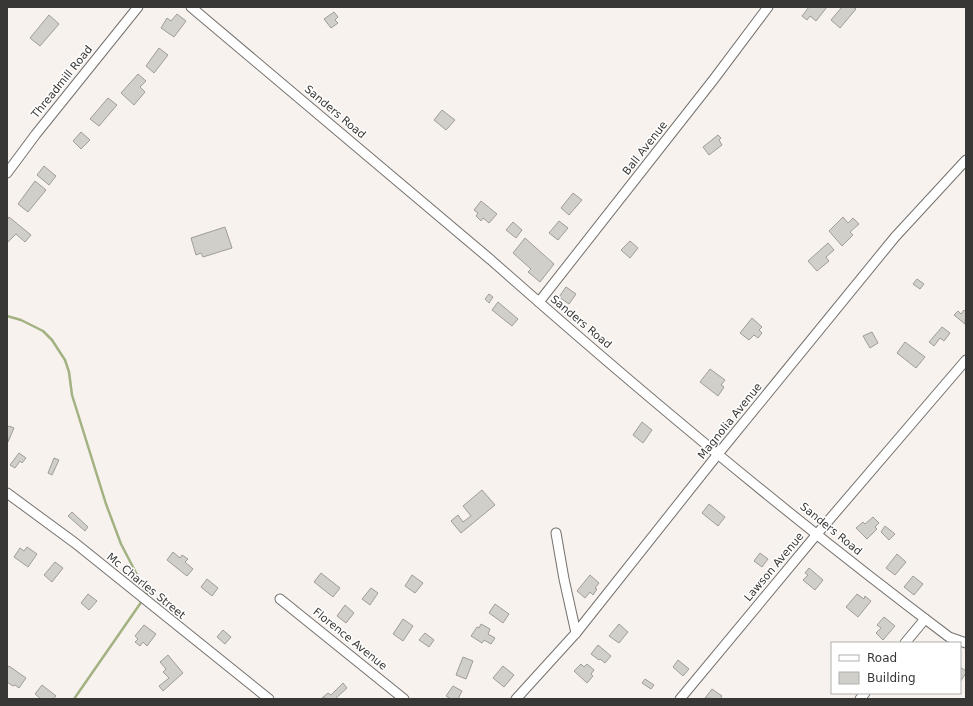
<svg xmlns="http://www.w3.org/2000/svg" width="973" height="706" font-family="'DejaVu Sans',sans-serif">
<rect width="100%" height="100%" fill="#f8f2ee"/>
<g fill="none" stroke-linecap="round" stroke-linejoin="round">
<!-- stream -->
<g stroke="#a2b282" stroke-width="2.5">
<path d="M7,316l14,4 22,11 9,9 13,20 4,12 3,23 34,109 15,40 26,50 -2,2"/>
<path d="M74,699l68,-98"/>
</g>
</g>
<!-- building -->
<g fill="#d0cfc9" stroke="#9e9d97">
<path d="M809,7h18l-11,14 -6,-5 -3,4 -5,-4z"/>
<path d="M842,7h11l3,2 -16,19 -9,-8z"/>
<path d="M334,12l4,5 -3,3 3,3 -7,5 -7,-9z"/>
<path d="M177,14l9,7 -12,16 -13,-9 6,-10 4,3z"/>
<path d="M49,15l10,9 -19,22 -10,-8z"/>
<path d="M159,48l9,7 -14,18 -8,-7z"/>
<path d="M138,74l8,7 -6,6 5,5 -11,13 -13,-12z"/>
<path d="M108,98l9,7 -18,21 -9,-7z"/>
<path d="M442,110l13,10 -9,10 -12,-10z"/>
<path d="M81,132l9,8 -9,9 -8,-8z"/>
<path d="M718,135l3,3 -2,2 3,5 -13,10 -6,-8z"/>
<path d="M44,166l12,10 -7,9 -12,-10z"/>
<path d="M35,181l11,9 -18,22 -10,-8z"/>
<path d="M573,193l9,7 -13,15 -8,-7z"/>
<path d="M481,201l16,13 -8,9 -6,-5 -2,3 -5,-5 2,-3 -4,-3z"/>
<path d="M9,217l22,18 -6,7 -9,-8 -9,9v-23z"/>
<path d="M843,217l5,6 5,-5 6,6 -9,8 3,3 -11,11 -13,-15z"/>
<path d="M559,221l9,7 -10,12 -9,-7z"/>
<path d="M513,222l9,8 -6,8 -10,-8z"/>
<path d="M225,227l7,21 -29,9 -2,-4 -5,2 -5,-17z"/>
<path d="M525,238l29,26 -14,18 -12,-10 3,-3 -18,-16z"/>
<path d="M630,241l8,7 -8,10 -9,-8z"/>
<path d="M828,243l6,7 -8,7 3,4 -12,10 -9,-10z"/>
<path d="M917,279l7,5 -4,5 -7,-5z"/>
<path d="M566,287l10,7 -7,10 -10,-7z"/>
<path d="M489,294l4,3 -4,6 -4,-4z"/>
<path d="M498,302l20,17 -6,7 -20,-16z"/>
<path d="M964,310l2,2 -1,12 -11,-9 4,-4 3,3z"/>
<path d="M752,318l10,9 -3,3 3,3 -4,5 -4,-3 -5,5 -9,-7z"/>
<path d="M942,327l8,6 -6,8 -4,-3 -6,8 -5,-4z"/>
<path d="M872,332l6,11 -8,5 -7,-12z"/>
<path d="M905,342l20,15 -9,11 -19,-15z"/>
<path d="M710,369l15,11 -4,5 3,2 -6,9 -18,-14z"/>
<path d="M642,422l10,8 -9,13 -10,-8z"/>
<path d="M9,426l5,2 -6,14 -1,-14z"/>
<path d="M19,453l7,5 -4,5 -2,-2 -5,7 -5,-3z"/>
<path d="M54,458l5,2 -7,15 -4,-2z"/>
<path d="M482,490l13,15 -34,28 -10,-12 7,-6 5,7 8,-6 -8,-10z"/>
<path d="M709,504l16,13 -7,9 -16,-13z"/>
<path d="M72,512l16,15 -3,4 -17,-15z"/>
<path d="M873,517l6,6 -4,4 2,2 -10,10 -11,-11 7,-6 2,2z"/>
<path d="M885,526l10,8 -6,6 -8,-8z"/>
<path d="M27,547l10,7 -9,13 -14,-10 6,-9 4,3z"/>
<path d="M173,552l7,6 2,-3 6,4 -3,3 8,7 -6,7 -20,-16z"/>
<path d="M760,553l8,6 -6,8 -8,-6z"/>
<path d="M897,554l9,8 -11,13 -9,-7z"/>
<path d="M55,562l8,6 -11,14 -8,-7z"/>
<path d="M809,568l14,12 -8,10 -12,-10 5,-5 -3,-2z"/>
<path d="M321,573l19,15 -7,9 -19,-15z"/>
<path d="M412,575l11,8 -8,10 -10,-7z"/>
<path d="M590,575l9,8 -4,5 2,1 -4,6 -3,-3 -5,6 -8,-7z"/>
<path d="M913,576l10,8 -9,11 -10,-8z"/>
<path d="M207,579l11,9 -6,8 -11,-9z"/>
<path d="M371,588l7,5 -8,12 -8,-6z"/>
<path d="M88,594l9,7 -8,9 -8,-7z"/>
<path d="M857,594l7,5 1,-3 6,5 -13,16 -12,-10z"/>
<path d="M495,604l14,10 -6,9 -14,-10z"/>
<path d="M345,605l9,8 -8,10 -9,-7z"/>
<path d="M884,617l11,9 -12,14 -7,-7 5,-5 -4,-3z"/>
<path d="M403,619l10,7 -10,15 -10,-7z"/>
<path d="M481,624l9,5 -2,5 7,4 -4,6 -7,-4 -2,3 -11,-7 6,-9 2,1z"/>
<path d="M619,624l9,8 -9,11 -10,-7z"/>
<path d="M144,625l12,9 -9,12 -4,-4 -3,4 -5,-4 3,-3 -3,-3z"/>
<path d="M223,630l8,7 -6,7 -8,-7z"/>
<path d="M425,633l9,7 -5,7 -10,-7z"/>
<path d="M598,645l13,11 -6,7 -5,-4 -1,1 -8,-6z"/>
<path d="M168,655l15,18 -20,18 -4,-5 10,-8 -6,-6 3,-3 -6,-7z"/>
<path d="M463,657l10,4 -7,18 -10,-4z"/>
<path d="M678,660l11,9 -6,7 -10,-9z"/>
<path d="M581,664l3,3 3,-3 7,6 -3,4 2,2 -6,7 -13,-12z"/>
<path d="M9,666l17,12 -7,10 -4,-3 -2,1 -6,-4v-14z"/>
<path d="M503,666l11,9 -10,12 -11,-9z"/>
<path d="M960,667l6,4v2l-6,9z"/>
<path d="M645,679l9,6 -3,4 -9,-6z"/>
<path d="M343,683l4,5 -12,11 -13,-1 6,-5 3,2z"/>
<path d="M42,685l14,11 -3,3h-12l-6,-5z"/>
<path d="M453,686l9,5 -4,8h-7l-5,-3z"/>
<path d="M712,689l10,7 -2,3 -15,-1z"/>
</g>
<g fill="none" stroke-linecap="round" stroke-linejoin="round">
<defs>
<g id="minor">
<path d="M191,7l300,253c148,131 300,258 458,377l17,6"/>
<path d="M7,173l29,-39 102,-127"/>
<path d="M539,302l175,-223 54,-72"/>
<path d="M7,493l68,50 194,156"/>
<path d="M556,533l8,46 12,54"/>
<path d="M280,599l124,100"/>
<path d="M905,643l20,-24"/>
<path d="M516,699l60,-66 142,-179 177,-217 71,-77"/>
<path d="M680,699l137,-165 149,-174"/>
<path d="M860,699l5,-6"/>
</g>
</defs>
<!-- minor casing -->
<use href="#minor" stroke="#75716d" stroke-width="11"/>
<!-- minor -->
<use href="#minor" stroke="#fff" stroke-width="9"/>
</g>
<g text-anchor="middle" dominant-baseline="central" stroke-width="3" stroke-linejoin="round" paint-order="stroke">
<!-- street labels -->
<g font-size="11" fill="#393735" stroke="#fff">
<text transform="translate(62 82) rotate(-51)">Threadmill Road</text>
<text transform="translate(335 112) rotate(40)">Sanders Road</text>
<text transform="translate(645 148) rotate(-52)">Ball Avenue</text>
<text transform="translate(581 322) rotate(40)">Sanders Road</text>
<text transform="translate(730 421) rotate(-51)">Magnolia Avenue</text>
<text transform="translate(831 529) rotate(39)">Sanders Road</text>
<text transform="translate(774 567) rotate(-50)">Lawson Avenue</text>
<text transform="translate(146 586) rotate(39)">Mc Charles Street</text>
<text transform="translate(350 639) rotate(39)">Florence Avenue</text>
</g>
</g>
<!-- border -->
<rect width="973" height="706" fill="none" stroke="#393735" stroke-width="16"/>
<!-- legend -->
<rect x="831" y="642" width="130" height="52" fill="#ffffff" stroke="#b0afae"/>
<rect x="839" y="655" width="20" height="6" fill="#ffffff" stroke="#b0afae"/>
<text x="867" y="662" font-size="12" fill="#393735">Road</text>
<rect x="839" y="672" width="20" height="12" fill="#d0cfc9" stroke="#b0afae"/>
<text x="867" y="682" font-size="12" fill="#393735">Building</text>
</svg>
